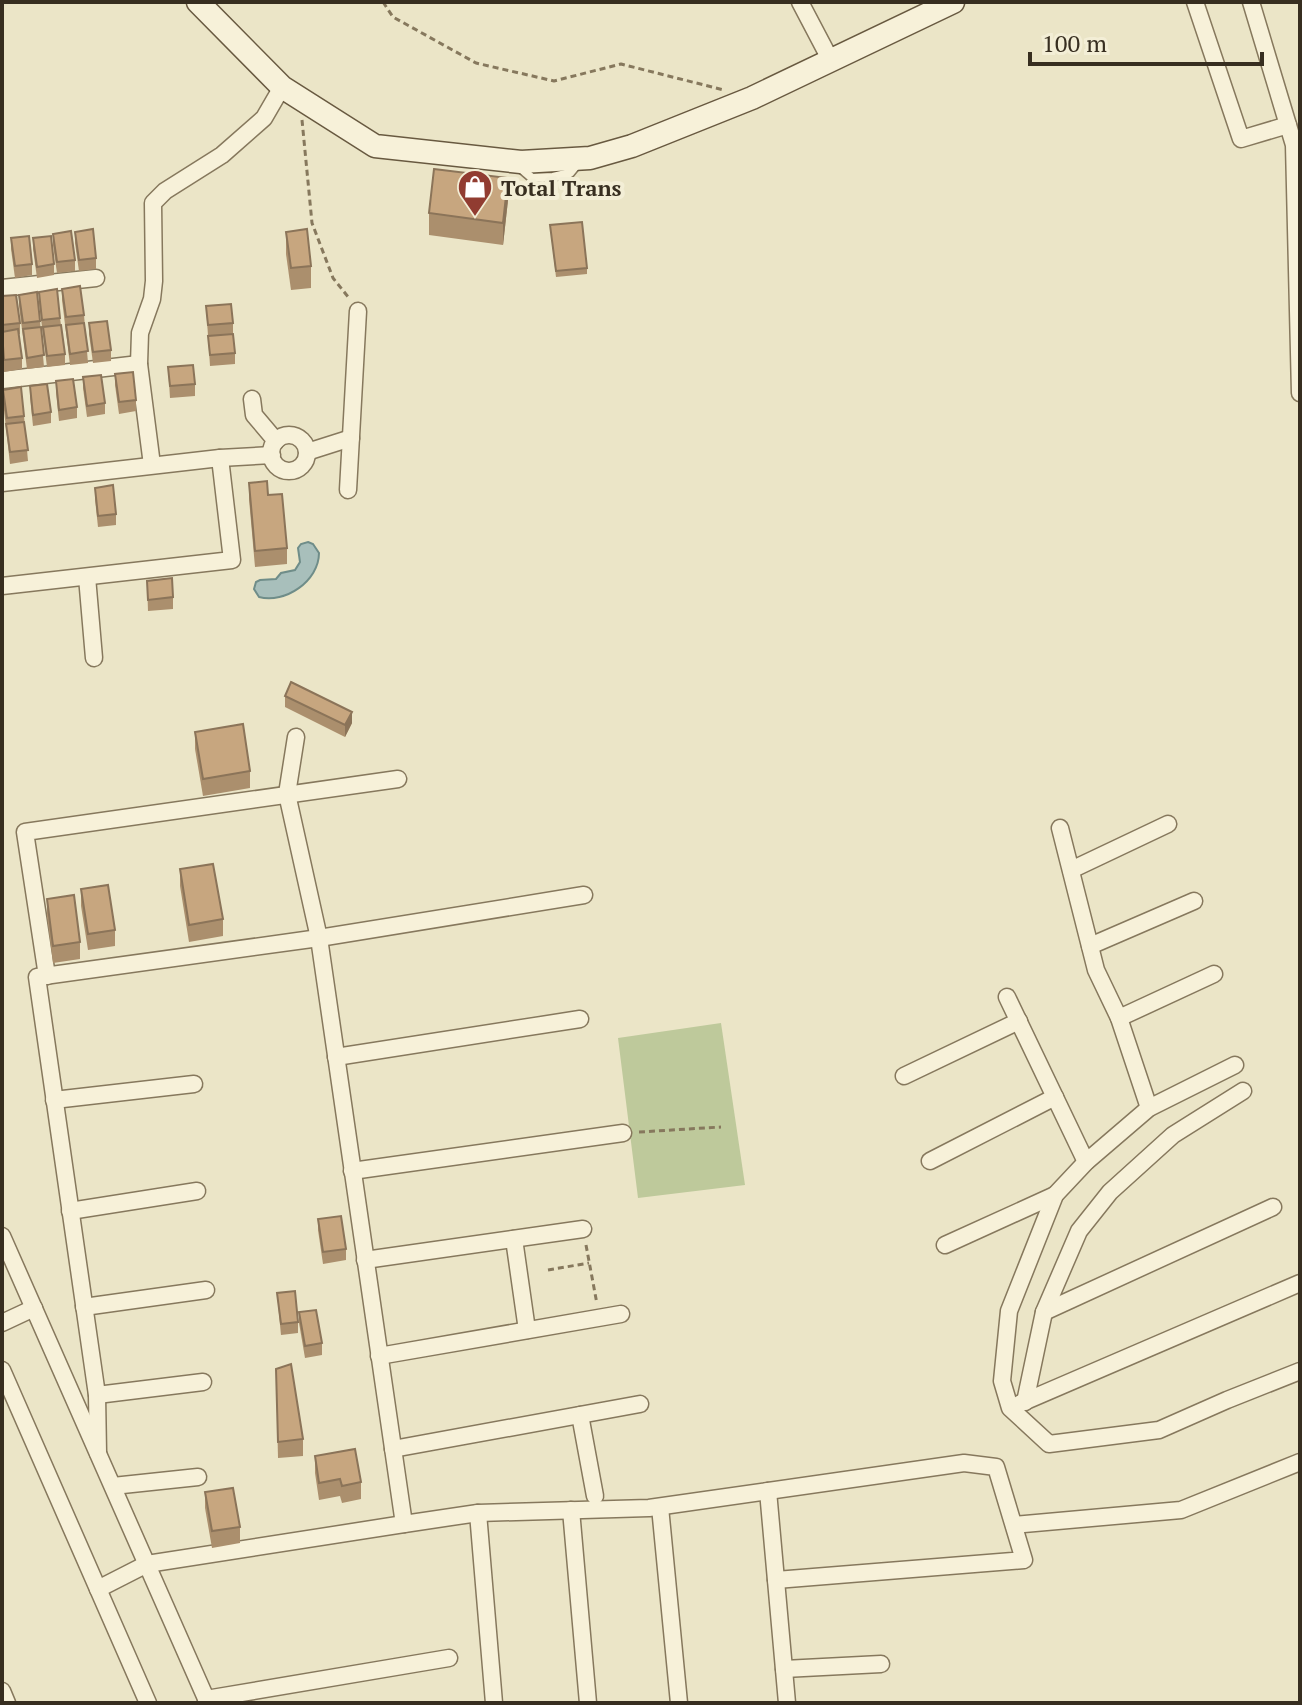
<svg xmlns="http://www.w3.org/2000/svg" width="1302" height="1705" font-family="'PT Serif',serif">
<rect width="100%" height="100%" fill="#ebe5c7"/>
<!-- green -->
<path fill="#bec99b" d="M721,1023l24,162 -107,13 -20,-160z"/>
<!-- water -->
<path fill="#a8bfbb" stroke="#6f8d89" stroke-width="2" d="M308,542l5,2 6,9c0,28 -34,51 -60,44l-5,-8 2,-7 4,-2 16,-1 5,-6 14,-3 5,-8 -2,-14 3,-4z"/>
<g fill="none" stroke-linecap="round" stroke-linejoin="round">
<defs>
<path id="lane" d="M518,166l14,12 21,-1 17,-4 9,-11"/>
<g id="street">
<path d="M800,2l31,59"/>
<path d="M1195,2l46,137 47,-14"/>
<path d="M1251,2l43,143 6,248"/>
<path d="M2,288l94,-10"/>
<path d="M2,380l137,-16"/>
<path d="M252,399l2,16 22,26"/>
<circle cx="289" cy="453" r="18"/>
<path d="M307,452l44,-14"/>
<path d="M152,465l-13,-101 1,-31 12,-34 2,-18 -1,-78 12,-12 57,-36 42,-37 18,-31"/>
<path d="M2,483l218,-25 52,-3"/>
<path d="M348,490l10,-179"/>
<path d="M87,577l7,81"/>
<path d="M2,586l230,-26 -12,-102"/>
<path d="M296,737l-9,57 32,144 85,586"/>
<path d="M1060,828l36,142 23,48 30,90"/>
<path d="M1071,870l97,-46"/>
<path d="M1090,946l104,-45"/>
<path d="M47,976l-22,-144 373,-53"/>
<path d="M1007,997l79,165"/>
<path d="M1119,1018l95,-44"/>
<path d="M336,1057l244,-38"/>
<path d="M1235,1065l-86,43 -63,54 -31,33 -46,116 -7,70 8,27 39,36 110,-14 68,-30 73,-29"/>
<path d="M904,1076l115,-55"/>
<path d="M54,1100l140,-16"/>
<path d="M930,1161l125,-64"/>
<path d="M352,1171l271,-38"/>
<path d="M70,1211l127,-20"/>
<path d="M2,1236l206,467"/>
<path d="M514,1239l13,91"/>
<path d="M945,1245l110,-50"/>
<path d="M365,1260l218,-31"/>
<path d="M84,1307l122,-17"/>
<path d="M1044,1312l229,-105"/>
<path d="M2,1323l32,-15"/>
<path d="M379,1356l242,-42"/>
<path d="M2,1370l146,333"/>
<path d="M97,1395l106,-13"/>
<path d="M1025,1402l19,-90 35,-81 31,-39 63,-57 70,-44"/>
<path d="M1019,1404l281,-121"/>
<path d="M580,1415l15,81"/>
<path d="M393,1449l247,-45"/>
<path d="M98,1453l-1,-58 -60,-418 282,-39 265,-43"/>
<path d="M113,1486l85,-9"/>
<path d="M768,1491l19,212"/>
<path d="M660,1507l19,196"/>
<path d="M571,1510l17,193"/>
<path d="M478,1513l16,190"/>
<path d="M1014,1525l167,-15 119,-48"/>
<path d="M98,1589l49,-25 257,-40 74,-11 171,-5 315,-45 32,4 28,93 -248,20"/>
<path d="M784,1669l97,-5"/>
<path d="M2,1691l5,12"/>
<path d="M206,1699l243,-41"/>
</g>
<path id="secondary" d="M198,2l84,85 93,59 146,16 69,-4 42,-12 120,-48 201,-96"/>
</defs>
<!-- lane casing -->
<use href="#lane" stroke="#86785d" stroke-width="11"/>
<!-- street casing -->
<use href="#street" stroke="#86785d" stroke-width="19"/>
<!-- secondary casing -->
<use href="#secondary" stroke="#685940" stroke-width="25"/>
<!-- path -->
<g stroke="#86785d" stroke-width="3" stroke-dasharray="6 4" stroke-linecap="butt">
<path d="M383,2l10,15 83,46 78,18 67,-17 103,26"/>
<path d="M302,120l10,103 21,55 16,20"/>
<path d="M639,1132l82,-5"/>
<path d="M586,1245l11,59"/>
<path d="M548,1270l41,-7"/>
</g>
<!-- lane -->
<use href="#lane" stroke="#f7f1d9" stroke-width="8"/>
<!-- street -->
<use href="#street" stroke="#f7f1d9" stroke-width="16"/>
<!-- secondary -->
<use href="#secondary" stroke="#f7f1d9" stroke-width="22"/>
</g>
<!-- wall -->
<g fill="#ab8f6d">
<path d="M508,200l-5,45 -74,-10v-22z"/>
<path d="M550,225l37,43v6l-31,3z"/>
<path d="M75,232l21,26v11l-17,2 -4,-28z"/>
<path d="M286,232l25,34v22l-20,2 -5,-36z"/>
<path d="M53,234l22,26v11l-18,2 -4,-28z"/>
<path d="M11,238l21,26v11l-17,3 -4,-29z"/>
<path d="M33,238l21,26v11l-17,3 -4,-29z"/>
<path d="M62,289l22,26 4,48 -18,2 -8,-65z"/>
<path d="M39,292l21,26 5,36v11l-18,2 -8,-64z"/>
<path d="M19,295l21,26 4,46 -17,2 -8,-63z"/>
<path d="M2,296l18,27v11l-2,1 4,23v11l-18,3 -2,-14z"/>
<path d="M206,306l27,17v11l-25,2z"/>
<path d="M89,323l22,27v11l-18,2 -4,-29z"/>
<path d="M208,336l27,17v11l-25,2z"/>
<path d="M168,367l27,17v12l-25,2z"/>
<path d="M115,374l21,26v11l-17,3 -4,-29z"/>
<path d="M83,377l22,26v11l-18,3 -4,-29z"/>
<path d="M56,381l21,26v11l-18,3 -3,-29z"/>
<path d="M30,386l21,26v11l-18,3 -3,-29z"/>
<path d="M3,390l21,26 4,45 -18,3 -7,-63z"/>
<path d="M249,483l19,12 19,53v16l-32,3 -6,-68z"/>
<path d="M95,488l21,26v11l-18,2 -3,-28z"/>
<path d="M147,581l26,16v12l-25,2z"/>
<path d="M285,696l67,27 -7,14 -60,-30z"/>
<path d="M195,732l55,39v17l-47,8 -8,-47z"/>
<path d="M180,869l43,50v17l-34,6 -9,-56z"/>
<path d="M81,889l34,41v16l-27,4 -7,-44z"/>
<path d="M47,899l33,43v17l-27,4 -6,-47z"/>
<path d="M318,1219l28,30v11l-23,4 -5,-34z"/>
<path d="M277,1293l21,29v11l-17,2z"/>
<path d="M299,1312l23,31v12l-17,3 -6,-35z"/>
<path d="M276,1369l27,70v17l-25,2z"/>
<path d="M315,1456l46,26v17l-19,4 -2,-7 -21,4 -4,-27z"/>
<path d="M205,1492l35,35v16l-28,5 -7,-40z"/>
</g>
<!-- shaded-wall -->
<g fill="#8b7459">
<path d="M508,178v22l-5,45v-22z"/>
<path d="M352,712v11l-7,14v-12z"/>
</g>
<!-- building -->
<g fill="#c7a67f" stroke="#8b7459" stroke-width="2">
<path d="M434,169l74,9 -5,45 -74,-10z"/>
<path d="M582,222l5,46 -31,3 -6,-46z"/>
<path d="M93,229l3,29 -17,2 -4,-28z"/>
<path d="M307,229l4,37 -20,2 -5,-36z"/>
<path d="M71,231l4,29 -18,2 -4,-28z"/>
<path d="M29,236l3,28 -17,2 -4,-28z"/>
<path d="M51,236l3,28 -17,3 -4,-29z"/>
<path d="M80,286l4,29 -18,2 -4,-28z"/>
<path d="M57,289l3,29 -18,2 -3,-28z"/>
<path d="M37,292l3,29 -17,2 -4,-28z"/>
<path d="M16,295l4,28 -18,2v-29z"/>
<path d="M231,304l2,19 -25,2 -2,-19z"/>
<path d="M107,321l4,29 -18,2 -4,-29z"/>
<path d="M84,323l4,28 -18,3 -4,-29z"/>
<path d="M61,325l4,29 -18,2 -4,-29z"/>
<path d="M41,327l3,28 -17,3 -4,-29z"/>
<path d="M18,329l4,29 -18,2 -2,-28z"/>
<path d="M233,334l2,19 -25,2 -2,-19z"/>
<path d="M193,365l2,19 -25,2 -2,-19z"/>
<path d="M133,372l3,28 -17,2 -4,-28z"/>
<path d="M101,375l4,28 -18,3 -4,-29z"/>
<path d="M73,379l4,28 -18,3 -3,-29z"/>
<path d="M47,384l4,28 -18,3 -3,-29z"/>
<path d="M21,387l3,29 -17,2 -4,-28z"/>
<path d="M24,422l4,28 -18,2 -4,-28z"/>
<path d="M267,481l1,14 14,-1 5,54 -32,3 -6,-68z"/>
<path d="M113,485l3,29 -18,2 -3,-28z"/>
<path d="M172,578l1,19 -25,3 -1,-19z"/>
<path d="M291,682l61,30 -7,13 -60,-29z"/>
<path d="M243,724l7,47 -47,8 -8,-47z"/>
<path d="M213,864l10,55 -34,6 -9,-56z"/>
<path d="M108,885l7,45 -27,4 -7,-45z"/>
<path d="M74,895l6,47 -27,4 -6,-47z"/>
<path d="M341,1216l5,33 -23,3 -5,-33z"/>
<path d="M295,1291l3,31 -17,2 -4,-31z"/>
<path d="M316,1310l6,33 -17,3 -6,-34z"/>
<path d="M291,1364l12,75 -25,3 -2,-73z"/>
<path d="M355,1449l6,33 -19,4 -2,-7 -21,4 -4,-27z"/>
<path d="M233,1488l7,39 -28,4 -7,-39z"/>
</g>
<!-- icons -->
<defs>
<symbol id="shop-pin" viewBox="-11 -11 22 30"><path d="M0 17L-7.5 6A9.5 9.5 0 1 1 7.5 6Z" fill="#913c31" stroke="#f3eed6"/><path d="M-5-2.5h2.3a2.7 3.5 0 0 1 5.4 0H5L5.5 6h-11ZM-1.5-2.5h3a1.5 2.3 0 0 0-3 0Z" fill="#fff"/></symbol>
</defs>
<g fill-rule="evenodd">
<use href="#shop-pin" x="455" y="167" width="40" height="54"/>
</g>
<g text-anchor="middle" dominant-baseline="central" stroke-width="8" stroke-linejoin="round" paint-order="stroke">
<!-- poi labels -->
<g font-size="22" font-weight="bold" fill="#372e20" stroke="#f3eed6" text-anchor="start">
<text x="501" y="187">Total Trans</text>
</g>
</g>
<!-- border -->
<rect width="1302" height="1705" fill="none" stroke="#372e20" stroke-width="8"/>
<!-- scale -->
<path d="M1030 52v12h232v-12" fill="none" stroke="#372e20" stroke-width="4"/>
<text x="1042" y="52" font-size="24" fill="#372e20" stroke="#f3eed6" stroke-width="6" paint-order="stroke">100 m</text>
</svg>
